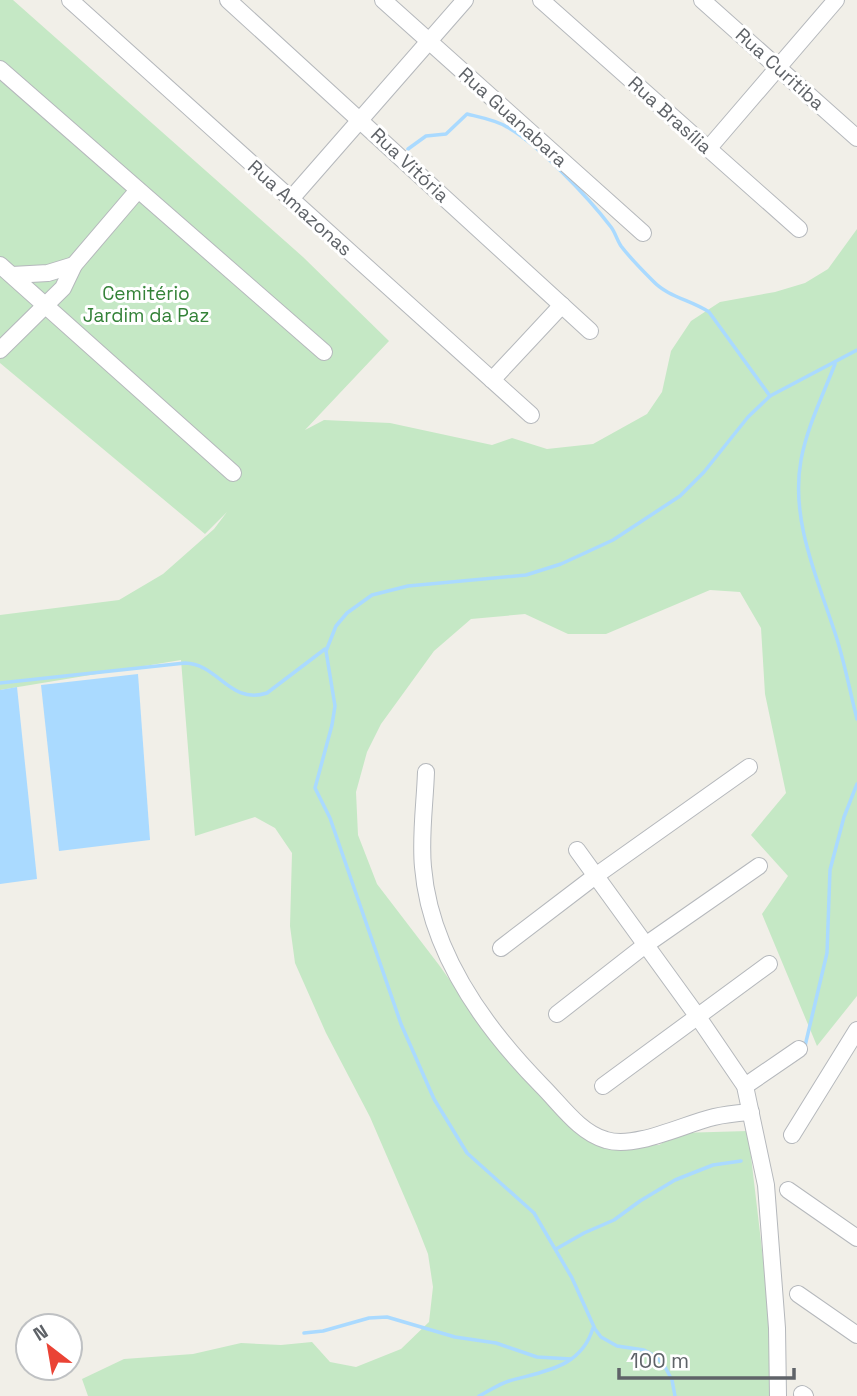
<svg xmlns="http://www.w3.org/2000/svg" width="857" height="1396" font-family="'Space Grotesk',sans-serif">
<rect width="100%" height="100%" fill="#f1efe8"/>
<!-- green -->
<path fill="#c5e8c5" d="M0,0h13l290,257 86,84 -84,89 19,-10 66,3 102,22 20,-7 35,11 46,-5 54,-30 15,-22 9,-41 20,-30 29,-19 55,-10 30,-9 23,-14 29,-40v767l-40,50 -55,-132 26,-38 -37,-41 35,-42 -21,-99 -4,-66 -21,-36 -30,-2 -104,44h-38l-43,-20 -54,5 -37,32 -53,73 -14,28 -11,40 2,43 19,49 62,81 50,70 111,111 59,-1 20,-12 69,-2 26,221 -2,44h-684l-6,-17 42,-20 69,-5 48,-11 40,2 31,-3 18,20 26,5 45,-18 28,-27 4,-35 -5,-33 -11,-28 -47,-109 -44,-84 -31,-70 -5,-37 2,-73 -17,-25 -20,-11 -60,19 -14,-176 -181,30v-75l119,-15 44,-26 51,-45 13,-17 -22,22 -205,-171z"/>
<!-- water -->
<g fill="#aadaff">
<path d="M138,674l12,166 -91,11 -18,-166z"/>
<path d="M17,687l20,192 -37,5v-194z"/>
</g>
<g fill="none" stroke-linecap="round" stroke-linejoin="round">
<!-- stream -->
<g stroke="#aadaff" stroke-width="3.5">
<path d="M408,149l18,-13 20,-2 21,-20c12,3 29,6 40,13 32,18 81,70 104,100 4,5 6,13 10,19 9,12 21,24 32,35 15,16 38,19 56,31l61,84"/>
<path d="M835,364c-12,31 -28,63 -34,96 -11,60 17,120 35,176 9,28 14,56 21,83"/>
<path d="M0,683l185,-20c34,1 44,42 82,30l58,-44"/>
<path d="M805,1046l22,-93 3,-83 14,-53 13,-33"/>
<path d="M556,1249l28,-16 30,-13 26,-19 35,-21 38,-15 28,-4"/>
<path d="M304,1333l19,-2 46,-13 18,-1 68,20 41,6 41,14 34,2"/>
<path d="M479,1396c10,-5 20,-12 30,-15 35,-10 72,-13 84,-53"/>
<path d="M675,1396l-3,-16 -8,-15 -9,-9 -11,-6 -27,-4 -16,-9 -6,-8 -23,-51 -38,-65 -67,-60 -33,-54 -33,-75 -71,-206 -15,-30 17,-63 3,-19 -9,-55 10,-25 11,-13 25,-18 36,-9 118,-11 35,-11 52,-24 67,-44 24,-24 44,-55 22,-21 87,-46"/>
</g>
<defs>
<g id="minor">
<path d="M70,0l461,415"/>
<path d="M228,0l362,331"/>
<path d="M383,0l260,233"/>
<path d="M541,0l258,229"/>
<path d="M702,0l155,138"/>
<path d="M0,69l324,283"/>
<path d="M708,149l128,-149"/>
<path d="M290,200l175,-200"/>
<path d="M0,265l233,208"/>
<path d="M12,275l36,-2 26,-8"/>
<path d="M0,350l63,-62 11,-23 64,-75"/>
<path d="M492,380l70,-75"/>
<path d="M426,772c-1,31 -6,64 -3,95 7,86 61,160 119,219 19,19 38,47 64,54 30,9 78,-16 108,-23 12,-3 25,-4 37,-5"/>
<path d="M577,850l121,167 47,69 21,99 11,143 1,68"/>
<path d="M501,948l93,-71 155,-110"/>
<path d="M557,1014l87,-68 115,-80"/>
<path d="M603,1086l166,-122"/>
<path d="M745,1086l54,-37"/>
<path d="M792,1135l65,-105"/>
<path d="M788,1190l69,48"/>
<path d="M798,1294l59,41"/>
<path d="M802,1394l3,2"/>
</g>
</defs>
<!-- minor casing -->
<use href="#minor" stroke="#b5b8bc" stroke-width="18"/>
<!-- minor -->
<use href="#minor" stroke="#fff" stroke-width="16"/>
</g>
<g text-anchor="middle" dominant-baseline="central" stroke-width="6" stroke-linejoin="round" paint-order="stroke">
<!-- street labels -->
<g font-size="19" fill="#5f6368" stroke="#fff">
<text transform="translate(780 69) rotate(42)">Rua Curitiba</text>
<text transform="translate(670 115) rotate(42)">Rua Brasília</text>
<text transform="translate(513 117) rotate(42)">Rua Guanabara</text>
<text transform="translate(410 165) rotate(43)">Rua Vitória</text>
<text transform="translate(300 208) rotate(42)">Rua Amazonas</text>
</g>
<!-- park labels -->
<g font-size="19" fill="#348238" stroke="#fff">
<text x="146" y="293">Cemitério<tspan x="146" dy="22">Jardim da Paz</tspan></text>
</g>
</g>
<!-- north arrow -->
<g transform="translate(49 1347) rotate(329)"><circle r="33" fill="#ffffff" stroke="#bfc1c3" stroke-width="2"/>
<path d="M0-5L12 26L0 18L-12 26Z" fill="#ea4335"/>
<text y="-10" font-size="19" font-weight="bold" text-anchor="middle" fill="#5f6368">N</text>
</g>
<!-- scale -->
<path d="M619 1368v10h175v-10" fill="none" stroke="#5f6368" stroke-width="3.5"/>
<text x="630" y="1368" font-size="21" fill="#5f6368" stroke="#ffffff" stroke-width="5" paint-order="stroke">100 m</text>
</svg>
